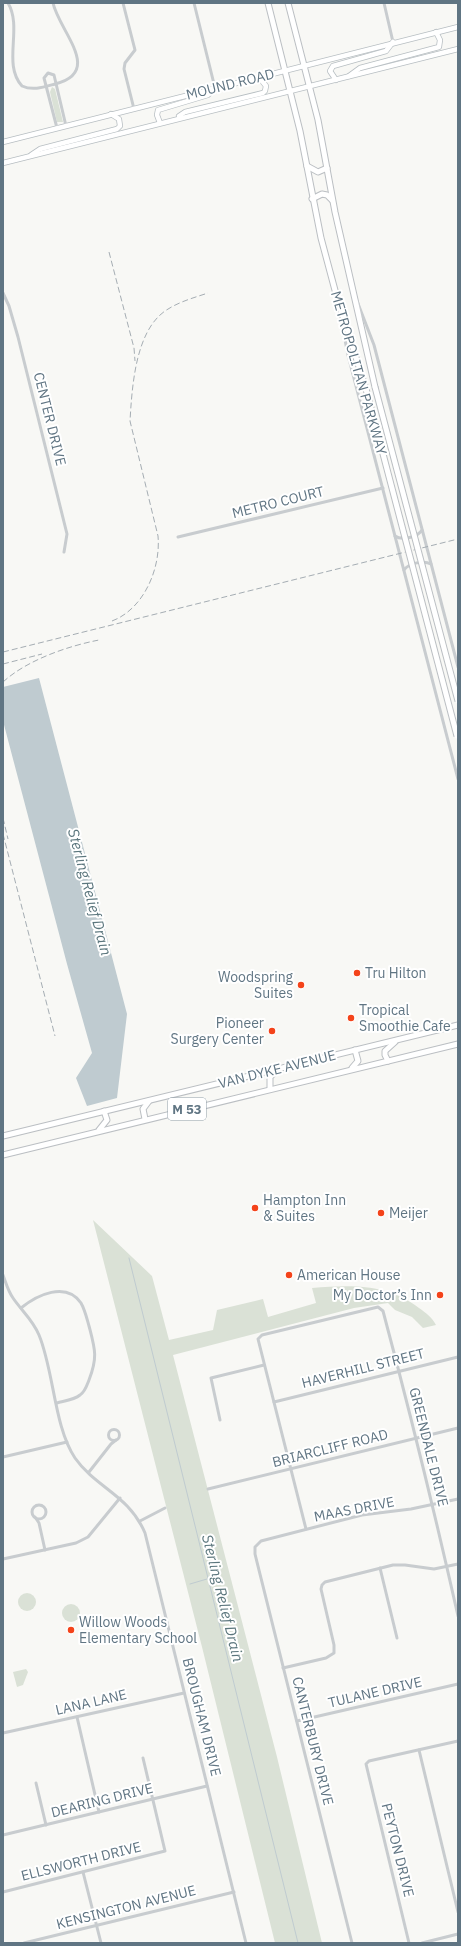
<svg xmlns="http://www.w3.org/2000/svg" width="461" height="1946" font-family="'IBM Plex Sans',sans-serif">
<rect width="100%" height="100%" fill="#f8f8f5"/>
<!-- green -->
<g fill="#dae1d6">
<path d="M52,87l3,2 8,33h-6l-7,-30z"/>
<path d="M93,1220l59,56 17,64 44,-10 4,-20 46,-11 5,18 48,-14 -4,-15c39,-3 74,-5 107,20 7,5 13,9 17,17l-13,3 -11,-11 -17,-7 -7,-7 -34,5 -181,47 104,402 45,186h-47l-73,-296z"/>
<circle cx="27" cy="1602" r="9"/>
<circle cx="71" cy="1613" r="9"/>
<path d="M26,1669l2,3 -5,13 -6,2 -4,-15z"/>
</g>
<!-- water -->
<path fill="#bfcbd0" d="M39,678l88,336 -10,84 -30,8 -11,-28 16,-25 -25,-89 -64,-243v-34z"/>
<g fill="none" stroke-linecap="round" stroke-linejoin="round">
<!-- stream -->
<g stroke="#bfcbd0" stroke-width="1">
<path d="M129,1258l169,685"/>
<path d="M190,1584l17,-5"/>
</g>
<defs>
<g id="secondary">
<path d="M349,76l11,-8 79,-21 1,-7 -4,-8"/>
<path d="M336,80l-6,-9 3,-5 53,-15 7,-9"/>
<path d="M179,116l6,-4 78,-19 2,-2 1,-5 -7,-9"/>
<path d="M160,123l-3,-8 1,-5 50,-15 7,-7"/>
<path d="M3,142l455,-115"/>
<path d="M31,155l9,-6 77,-20 3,-3 -1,-7 -8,-5"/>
<path d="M3,163l455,-114"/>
</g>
<g id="primary">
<path d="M268,3l32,128 21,107 15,56 30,95"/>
<path d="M288,3l30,117 17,92 40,175"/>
<path d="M307,166l11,6 9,-4"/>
<path d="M312,199l10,-5 5,1 5,5"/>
<path d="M388,1061l-3,-6v-4l10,-9"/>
<path d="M352,1068l6,-7 -3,-11"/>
<path d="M270,1089v-12l6,-6"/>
<path d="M145,1119l-2,-10 6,-8"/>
<path d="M99,1130l8,-10 -3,-9"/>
<path d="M3,1136l455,-111"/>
<path d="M3,1155l455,-111"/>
</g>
</defs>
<!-- secondary casing -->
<use href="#secondary" stroke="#b7bec2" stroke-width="6"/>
<!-- primary casing -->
<use href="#primary" stroke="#bbbfc3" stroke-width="7"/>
<!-- minor -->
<g stroke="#c8cccf" stroke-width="3">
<path d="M8,3c15,25 -6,61 14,83 11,5 22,1 33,-2 49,-12 4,-53 -2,-81"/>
<path d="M123,3l12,47 -10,13 -1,6 10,40"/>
<path d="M194,3l21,85"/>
<path d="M384,3l9,39"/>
<path d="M57,128l-13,-50 4,-5 6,2 12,51"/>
<path d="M3,293l6,13 9,31 49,197 -3,18"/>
<path d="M357,301l17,44 84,322"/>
<path d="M340,315l8,40 110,424"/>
<path d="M395,536c7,5 23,1 27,-6"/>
<path d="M178,537l205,-49"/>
<path d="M404,570c5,-7 20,-10 27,-6"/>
<path d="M3,1275c3,8 5,16 10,23 8,12 20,22 26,37 15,36 15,92 36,123 21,30 54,37 70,75l101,410"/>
<path d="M21,1308c16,-13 45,-27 60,-5 4,7 6,16 8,23 6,23 9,31 0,54 -2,5 -4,12 -9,15 -6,5 -16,6 -23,8"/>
<path d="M274,1402l184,-45"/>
<path d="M220,1420l-9,-42 53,-13"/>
<circle cx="114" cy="1435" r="5.5"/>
<path d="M3,1457l64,-15"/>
<path d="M89,1472l22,-28 5,-4"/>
<path d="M208,1489l250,-61"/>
<circle cx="39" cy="1512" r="7"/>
<path d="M35,1517l4,6 6,27"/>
<path d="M140,1521l25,-13"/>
<path d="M306,1529l-48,-190 4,-4 116,-28 5,4c27,101 52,203 75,305"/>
<path d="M3,1559l73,-16 12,-6 32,-39"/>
<path d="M380,1568l17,70"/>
<path d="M283,1668l43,-10 8,-5v-8l-13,-56 1,-4 3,-3 68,-17h12l29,4 24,-5"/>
<path d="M77,1717l22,95"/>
<path d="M297,1721l161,-37"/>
<path d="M3,1733l181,-40"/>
<path d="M419,1750l39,162"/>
<path d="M36,1783l10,42"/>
<path d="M3,1835l204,-49"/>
<path d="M83,1872l18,71"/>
<path d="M3,1892l162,-41 -22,-93"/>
<path d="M24,1943l210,-51"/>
<path d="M352,1943l-97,-389v-7l6,-6 101,-26 49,-6 47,-10"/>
<path d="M409,1943l-43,-179 3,-3 89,-20"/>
<path d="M422,1943l36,-9"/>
</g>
<!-- secondary -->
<use href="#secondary" stroke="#fff" stroke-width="4.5"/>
<!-- primary -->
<use href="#primary" stroke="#fff" stroke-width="5"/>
<!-- rail -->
<g stroke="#a5adb3" stroke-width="1" stroke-dasharray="6 3" stroke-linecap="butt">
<path d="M109,252l25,96 1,13"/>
<path d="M112,621c32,-12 49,-53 46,-85l-28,-115c2,-33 5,-89 35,-110 13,-9 28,-13 43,-18"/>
<path d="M3,652l455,-113"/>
<path d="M3,664l39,-10"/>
<path d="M3,682c24,-22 65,-36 96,-42"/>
<path d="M3,818l5,21"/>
<path d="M3,834l52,202"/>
</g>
<defs>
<g id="primary-bridge">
<path d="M375,387l83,314"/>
<path d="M366,389l91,347"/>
</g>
</defs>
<!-- primary-bridge casing -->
<use href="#primary-bridge" stroke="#bbbfc3" stroke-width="7" stroke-linecap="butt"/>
<!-- primary-bridge -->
<use href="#primary-bridge" stroke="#fff" stroke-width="5"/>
</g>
<!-- markers -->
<g fill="#f4431a" stroke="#fff" stroke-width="1.5">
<circle cx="357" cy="973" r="4"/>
<circle cx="301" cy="985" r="4"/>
<circle cx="351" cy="1018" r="4"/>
<circle cx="272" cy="1031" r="4"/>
<circle cx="255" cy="1208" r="4"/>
<circle cx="381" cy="1213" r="4"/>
<circle cx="289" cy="1275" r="4"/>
<circle cx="440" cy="1295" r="4"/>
<circle cx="71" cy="1630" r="4"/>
</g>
<g text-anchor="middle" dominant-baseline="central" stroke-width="4" stroke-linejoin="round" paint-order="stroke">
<!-- shield labels -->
<rect fill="#fff" stroke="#909ea8" stroke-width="1" x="168" y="1098" width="38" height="22" rx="3"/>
<g font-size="13" font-weight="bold" fill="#607583">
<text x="187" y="1109">M 53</text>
</g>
<!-- street labels -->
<g font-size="14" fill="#607583" stroke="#fff">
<text transform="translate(230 84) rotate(-14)">MOUND ROAD</text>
<text transform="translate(359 373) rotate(74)">METROPOLITAN PARKWAY</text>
<text transform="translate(50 419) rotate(76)">CENTER DRIVE</text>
<text transform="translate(278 502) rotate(-14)">METRO COURT</text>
<text transform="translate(277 1069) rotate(-14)">VAN DYKE AVENUE</text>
<text transform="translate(363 1368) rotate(-14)">HAVERHILL STREET</text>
<text transform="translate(429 1447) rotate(76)">GREENDALE DRIVE</text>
<text transform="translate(330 1448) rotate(-14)">BRIARCLIFF ROAD</text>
<text transform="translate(354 1509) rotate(-11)">MAAS DRIVE</text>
<text transform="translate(375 1692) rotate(-13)">TULANE DRIVE</text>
<text transform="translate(91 1702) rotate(-13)">LANA LANE</text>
<text transform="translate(202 1717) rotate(76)">BROUGHAM DRIVE</text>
<text transform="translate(313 1741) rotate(76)">CANTERBURY DRIVE</text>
<text transform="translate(102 1800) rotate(-14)">DEARING DRIVE</text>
<text transform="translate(398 1850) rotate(76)">PEYTON DRIVE</text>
<text transform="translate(81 1861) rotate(-14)">ELLSWORTH DRIVE</text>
<text transform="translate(126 1907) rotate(-14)">KENSINGTON AVENUE</text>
</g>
<!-- poi labels -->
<g font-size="14" fill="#607583" stroke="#fff" text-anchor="start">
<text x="365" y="973">Tru Hilton</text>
<text x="293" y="977" text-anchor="end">Woodspring<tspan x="293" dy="16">Suites</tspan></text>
<text x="359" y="1010">Tropical<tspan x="359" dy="16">Smoothie Cafe</tspan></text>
<text x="264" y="1023" text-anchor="end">Pioneer<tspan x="264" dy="16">Surgery Center</tspan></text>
<text x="263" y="1200">Hampton Inn<tspan x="263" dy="16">&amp; Suites</tspan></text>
<text x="389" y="1213">Meijer</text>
<text x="297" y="1275">American House</text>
<text x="432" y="1295" text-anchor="end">My Doctor’s Inn</text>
<text x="79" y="1622">Willow Woods<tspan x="79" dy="16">Elementary School</tspan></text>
</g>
<!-- water labels -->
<g font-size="15" font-style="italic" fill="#5b767d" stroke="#fff">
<text transform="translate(90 892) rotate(75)">Sterling Relief Drain</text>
<text transform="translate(223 1598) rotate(76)">Sterling Relief Drain</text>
</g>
</g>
<!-- border -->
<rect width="461" height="1946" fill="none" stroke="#607583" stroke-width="8"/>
</svg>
